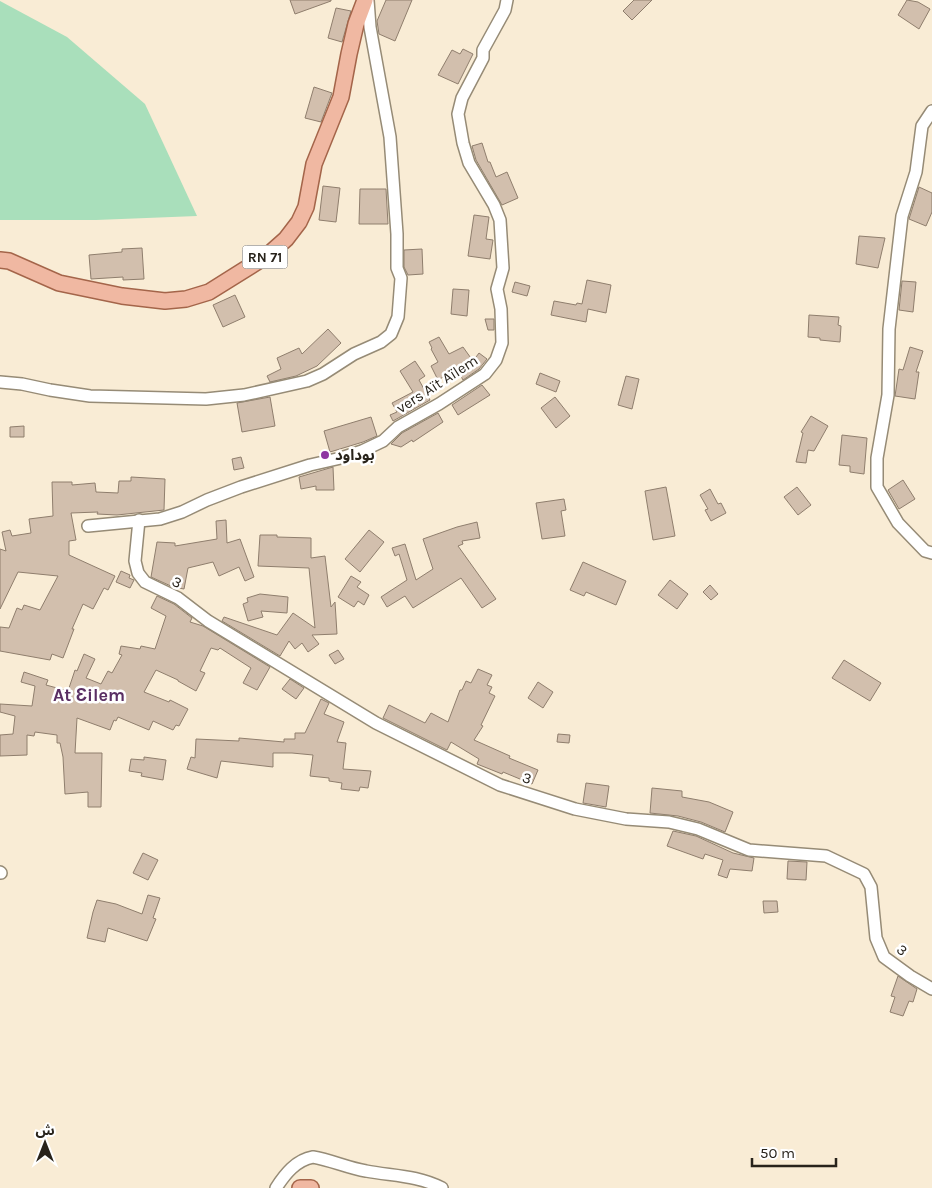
<svg xmlns="http://www.w3.org/2000/svg" width="932" height="1188" font-family="Karla,'Noto Sans Arabic',sans-serif">
<rect width="100%" height="100%" fill="#f9ecd5"/>
<!-- green -->
<path fill="#a9dfbb" d="M0,1l67,36 78,67 52,112 -101,4h-96z"/>
<!-- building -->
<g fill="#d2bfad" stroke="#8f7e6d">
<path d="M290,0h41v1l-36,13z"/>
<path d="M386,0h26l-17,41 -16,-7 -2,-13z"/>
<path d="M634,0h18l-20,20 -9,-9z"/>
<path d="M907,0l11,2 12,7 -11,20 -21,-14z"/>
<path d="M336,8l15,3 -9,31 -14,-4z"/>
<path d="M463,49l10,5 -15,30 -20,-9 14,-25 8,4z"/>
<path d="M314,87l18,6 -11,29 -16,-4z"/>
<path d="M482,143l6,19h2l6,15 11,-5 11,26 -16,7 -26,-45 -4,-14z"/>
<path d="M323,186l17,2 -4,34 -17,-2z"/>
<path d="M919,187l13,6v19l-6,14 -17,-7z"/>
<path d="M360,189h26l2,35h-29z"/>
<path d="M474,215l15,2 -3,22 7,1 -3,19 -22,-3z"/>
<path d="M859,236l26,2 -7,30 -22,-4z"/>
<path d="M142,248l2,31 -21,1v-3l-32,2 -2,-24 33,-3v-3z"/>
<path d="M422,249l1,25 -15,1 -4,-8v-17z"/>
<path d="M587,280l24,5 -5,28 -18,-4 -2,13 -35,-7 3,-14 22,4 1,-2 5,1z"/>
<path d="M902,281l14,1 -3,30 -14,-2z"/>
<path d="M515,282l15,4 -3,10 -15,-4z"/>
<path d="M453,289l16,1 -2,26 -16,-2z"/>
<path d="M235,295l10,22 -22,10 -10,-22z"/>
<path d="M809,315l30,2 -1,8 3,1 -1,16 -20,-2v-2l-12,-1z"/>
<path d="M485,319h9v11h-6z"/>
<path d="M328,329l13,14 -24,23 -21,10 -26,6 -3,-6 14,-7 -4,-11 22,-10 3,6z"/>
<path d="M439,337l10,17 14,-7 10,14 6,-8 8,6 -8,10 -16,11 -6,-11 -19,11 -7,-14 7,-4 -7,-13 1,-1 -3,-6z"/>
<path d="M910,347l13,4 -7,21h3l-4,27 -20,-3 4,-27 4,1z"/>
<path d="M415,361l10,15 -6,4 11,20 -37,21 -3,-6 7,-3 -5,-9 21,-11 -13,-21z"/>
<path d="M540,373l20,8 -4,11 -20,-8z"/>
<path d="M626,376l13,3 -7,30 -14,-4z"/>
<path d="M482,385l8,10 -32,20 -6,-10z"/>
<path d="M270,397l5,29 -33,6 -5,-29z"/>
<path d="M555,397l15,19 -14,12 -15,-20z"/>
<path d="M438,413l5,9 -30,20 -1,-2 -11,7 -10,-3 11,-11z"/>
<path d="M811,416l17,10 -14,25 -6,-1 -2,13 -10,-1 7,-29 -2,-1z"/>
<path d="M371,417l6,19 -14,6 -33,10 -6,-21z"/>
<path d="M24,426v11h-14v-10z"/>
<path d="M842,435l25,3 -3,36 -14,-2v-6l-11,-1z"/>
<path d="M241,457l3,11 -10,2 -2,-11z"/>
<path d="M333,467l1,23h-18v-4l-15,3 -2,-12z"/>
<path d="M131,477l34,2 -1,31 -47,5 -20,-1 1,-2 -27,1 5,27 -7,1v14l46,21 -7,14 -4,-2 -11,21 -10,-5 -11,25h2l-11,29 -11,-4 -2,6 -50,-9v-24l9,1 8,-20 5,2 2,-5 16,5 18,-34 -40,-4 -18,37v-60l6,2 -4,-19 8,-2 2,6 19,-3 -2,-14 24,-3 -1,-34h20v3l23,-2 1,9 22,1 1,-12h12z"/>
<path d="M903,480l12,19 -16,10 -11,-19z"/>
<path d="M666,487l9,49 -22,4 -8,-49z"/>
<path d="M797,487l14,18 -13,10 -14,-18z"/>
<path d="M710,489l8,15 3,-1 5,10 -15,8 -6,-11 3,-1 -8,-14z"/>
<path d="M564,499l2,11 -5,1 4,25 -23,3 -6,-36z"/>
<path d="M226,520l1,23 13,-4 14,38 -9,4 -6,-14 -20,9 -6,-14 -25,6 -4,21 -11,-2 -22,-10 6,-35 18,1v3l42,-7 -1,-18z"/>
<path d="M477,522l3,16 -18,3 1,3 -5,2 38,53 -14,9 -21,-30 -48,30 -8,-12 -18,11 -6,-10 26,-17 -8,-26 -4,2 -3,-8 13,-4 11,36 17,-11 -10,-30 34,-12z"/>
<path d="M369,530l15,12 -24,30 -15,-13z"/>
<path d="M260,535h17v2l34,1v20l14,-2 6,51 4,-5 2,32 -25,1 7,9 -11,8 -6,-9 -7,6 -6,-8 -9,15 -58,-35 2,-4 53,18 16,-22 22,15 -6,-60 -51,-2z"/>
<path d="M583,562l43,19 -10,24 -30,-13 -2,4 -14,-6z"/>
<path d="M121,571l9,4 -1,3 5,2 -4,8 -14,-6z"/>
<path d="M351,576l10,6 -4,5 12,8 -5,10 -6,-4 -4,6 -16,-10z"/>
<path d="M670,580l18,14 -11,15 -19,-14z"/>
<path d="M710,585l8,9 -7,6 -8,-8z"/>
<path d="M260,594l28,3 -1,16 -26,-2 2,6 -15,4 -5,-17 5,-2 -1,-4z"/>
<path d="M157,596l17,8 18,14 -2,4 13,4 67,41 -13,23 -14,-7 8,-15 -31,-20 -2,2 -7,-2 -11,23 5,2 -9,18 -18,-10v-1l-22,-10 -12,22 25,10 1,-2 18,9 -9,17 -3,-1 -3,5 -20,-9 -4,9 -31,-13 -2,4 -2,-1 -4,10 -33,-12 -2,35h27l-1,54h-13v-15l-23,2 -2,-37 -3,-14h-3v-8l-22,-3 -1,4 -7,-1v20l-27,1v-21l13,-1 2,-18 -15,-4v-8l32,2 3,-20 -14,-4 3,-10 24,8 -2,5 22,6 7,-21 2,1 7,-17 11,5 -9,19 15,6 7,-13 4,2 10,-18 -3,-1 2,-8 19,3 1,-3 14,3 11,-33 -15,-8z"/>
<path d="M338,650l6,9 -9,5 -6,-9z"/>
<path d="M844,660l37,23 -11,18 -38,-23z"/>
<path d="M478,669l14,6 -5,10 5,2 -3,6 6,3 -14,29 2,1 -9,14 36,16 -1,2 29,12 -6,14 -29,-12 -1,2 -25,-10 2,-5 -28,-17 -4,8 -64,-32 6,-13 36,18 6,-10 17,9 12,-32h2l4,-9 5,2z"/>
<path d="M290,679l14,9 -8,11 -14,-10z"/>
<path d="M538,682l15,10 -10,16 -15,-10z"/>
<path d="M321,699l8,4 -5,11 20,8 -7,20 9,1 -3,26 28,2 -3,17 -8,-1 -1,4 -18,-2 1,-6 -13,-2v-3l-19,-2 3,-21 -21,-2h-19v14l-52,-6 -4,17 -30,-9 4,-12 4,1 1,-19 43,2v-3l45,4v-3h11v-6h10z"/>
<path d="M558,734l12,1 -1,8 -12,-1z"/>
<path d="M144,757l22,3 -3,20 -22,-4 1,-3 -13,-2 2,-12 13,1z"/>
<path d="M586,783l23,3 -3,21 -23,-4z"/>
<path d="M652,788l30,3v6l27,5 24,10 -8,20 -24,-10 -23,-6 -28,-3z"/>
<path d="M673,831l23,5 37,17 21,5 -2,13 -22,-2 -3,9 -9,-3 5,-15 -18,-6 -2,5 -36,-13z"/>
<path d="M143,853l15,7 -10,20 -15,-7z"/>
<path d="M788,861l19,1 -1,18 -19,-1z"/>
<path d="M148,895l12,3 -7,20 3,1 -9,22 -39,-13 -3,14 -18,-4 6,-26 4,-12 19,4 26,10z"/>
<path d="M763,901h14l1,11 -14,1z"/>
<path d="M898,976l19,13 -4,13 -4,-1 -6,15 -13,-4 5,-15 -4,-1z"/>
</g>
<g fill="none" stroke-linecap="round" stroke-linejoin="round">
<defs>
<g id="minor">
<path d="M932,111l-10,15 -6,46 -14,44 -13,113 -1,66 -11,63v29l21,36 27,28 7,2"/>
<path d="M0,382l22,2 28,6 40,6 116,3 38,-4 63,-14 16,-7 31,-20 27,-12 10,-8 7,-17 3,-39 -4,-10v-34l-7,-97 -20,-110 -2,-27"/>
<path d="M139,520l-4,41 3,12 7,9 33,16 30,23 168,102 124,62 75,24 51,10 43,3 29,7 51,21 77,6 38,18 7,13 5,51 8,19 26,19 22,13"/>
<path d="M88,526l72,-7 22,-7 25,-12 34,-13 69,-22 31,-7 21,-7 21,-10 15,-14 41,-23 46,-30 11,-14 6,-17 -1,-34 -4,-20 6,-21 -3,-48 -6,-15 -25,-42 -6,-20 -5,-29 4,-16 21,-40v-8l22,-40 2,-10"/>
<path d="M0,872l1,1"/>
<path d="M276,1188c9,-14 20,-28 37,-31 18,3 35,11 53,14 26,5 51,4 76,17"/>
</g>
<g id="major">
<path d="M0,260l9,1 50,22 63,13 43,5 21,-2 23,-7 59,-37 18,-16 13,-17 7,-15 8,-43 27,-67 8,-43 7,-30 9,-24"/>
<path d="M300,1188h11"/>
</g>
</defs>
<!-- minor casing -->
<use href="#minor" stroke="#968b76" stroke-width="14"/>
<!-- major casing -->
<use href="#major" stroke="#a4654a" stroke-width="18"/>
<!-- minor -->
<use href="#minor" stroke="#fff" stroke-width="11"/>
<!-- major -->
<use href="#major" stroke="#f0b8a2" stroke-width="15"/>
</g>
<!-- markers -->
<circle fill="#8e36a2" stroke="#fff" stroke-width="2" cx="325" cy="455" r="5"/>
<g text-anchor="middle" dominant-baseline="central" stroke-width="5" stroke-linejoin="round" paint-order="stroke">
<!-- shield labels -->
<rect fill="#fff" stroke="#68655f" stroke-width="1" x="242.5" y="245.5" width="45" height="23" rx="4"/>
<g font-size="14" font-weight="bold" fill="#28231b">
<text x="265" y="257">RN 71</text>
</g>
<!-- street labels -->
<g font-size="15" fill="#28231b" stroke="#fff">
<text transform="translate(437 384) rotate(-33)">vers Aït Aïlem</text>
<text transform="translate(177 582) rotate(27)">3</text>
<text transform="translate(527 778) rotate(18)">3</text>
<text transform="translate(902 950) rotate(40)">3</text>
</g>
<!-- poi labels -->
<g font-size="15" font-weight="bold" fill="#28231b" stroke="#fff" text-anchor="start">
<text x="335" y="455">بوداود</text>
</g>
<!-- quarter labels -->
<g font-size="18" font-weight="bold" fill="#5a2f64" stroke="#fff">
<text x="89" y="695">At Ɛilem</text>
</g>
</g>
<!-- north arrow -->
<g transform="translate(45 1143)" stroke="#ffffff" stroke-width="4" paint-order="stroke">
<path d="M0-4L9 19L0 12L-9 19Z" fill="#28231b"/>
<text y="-8" font-size="14" font-weight="bold" text-anchor="middle" fill="#28231b">ش</text>
</g>
<!-- scale -->
<path d="M752 1158v8h84v-8" fill="none" stroke="#28231b" stroke-width="2.5"/>
<text x="760" y="1158" font-size="15" fill="#28231b" stroke="#ffffff" stroke-width="4" paint-order="stroke">50 m</text>
</svg>
